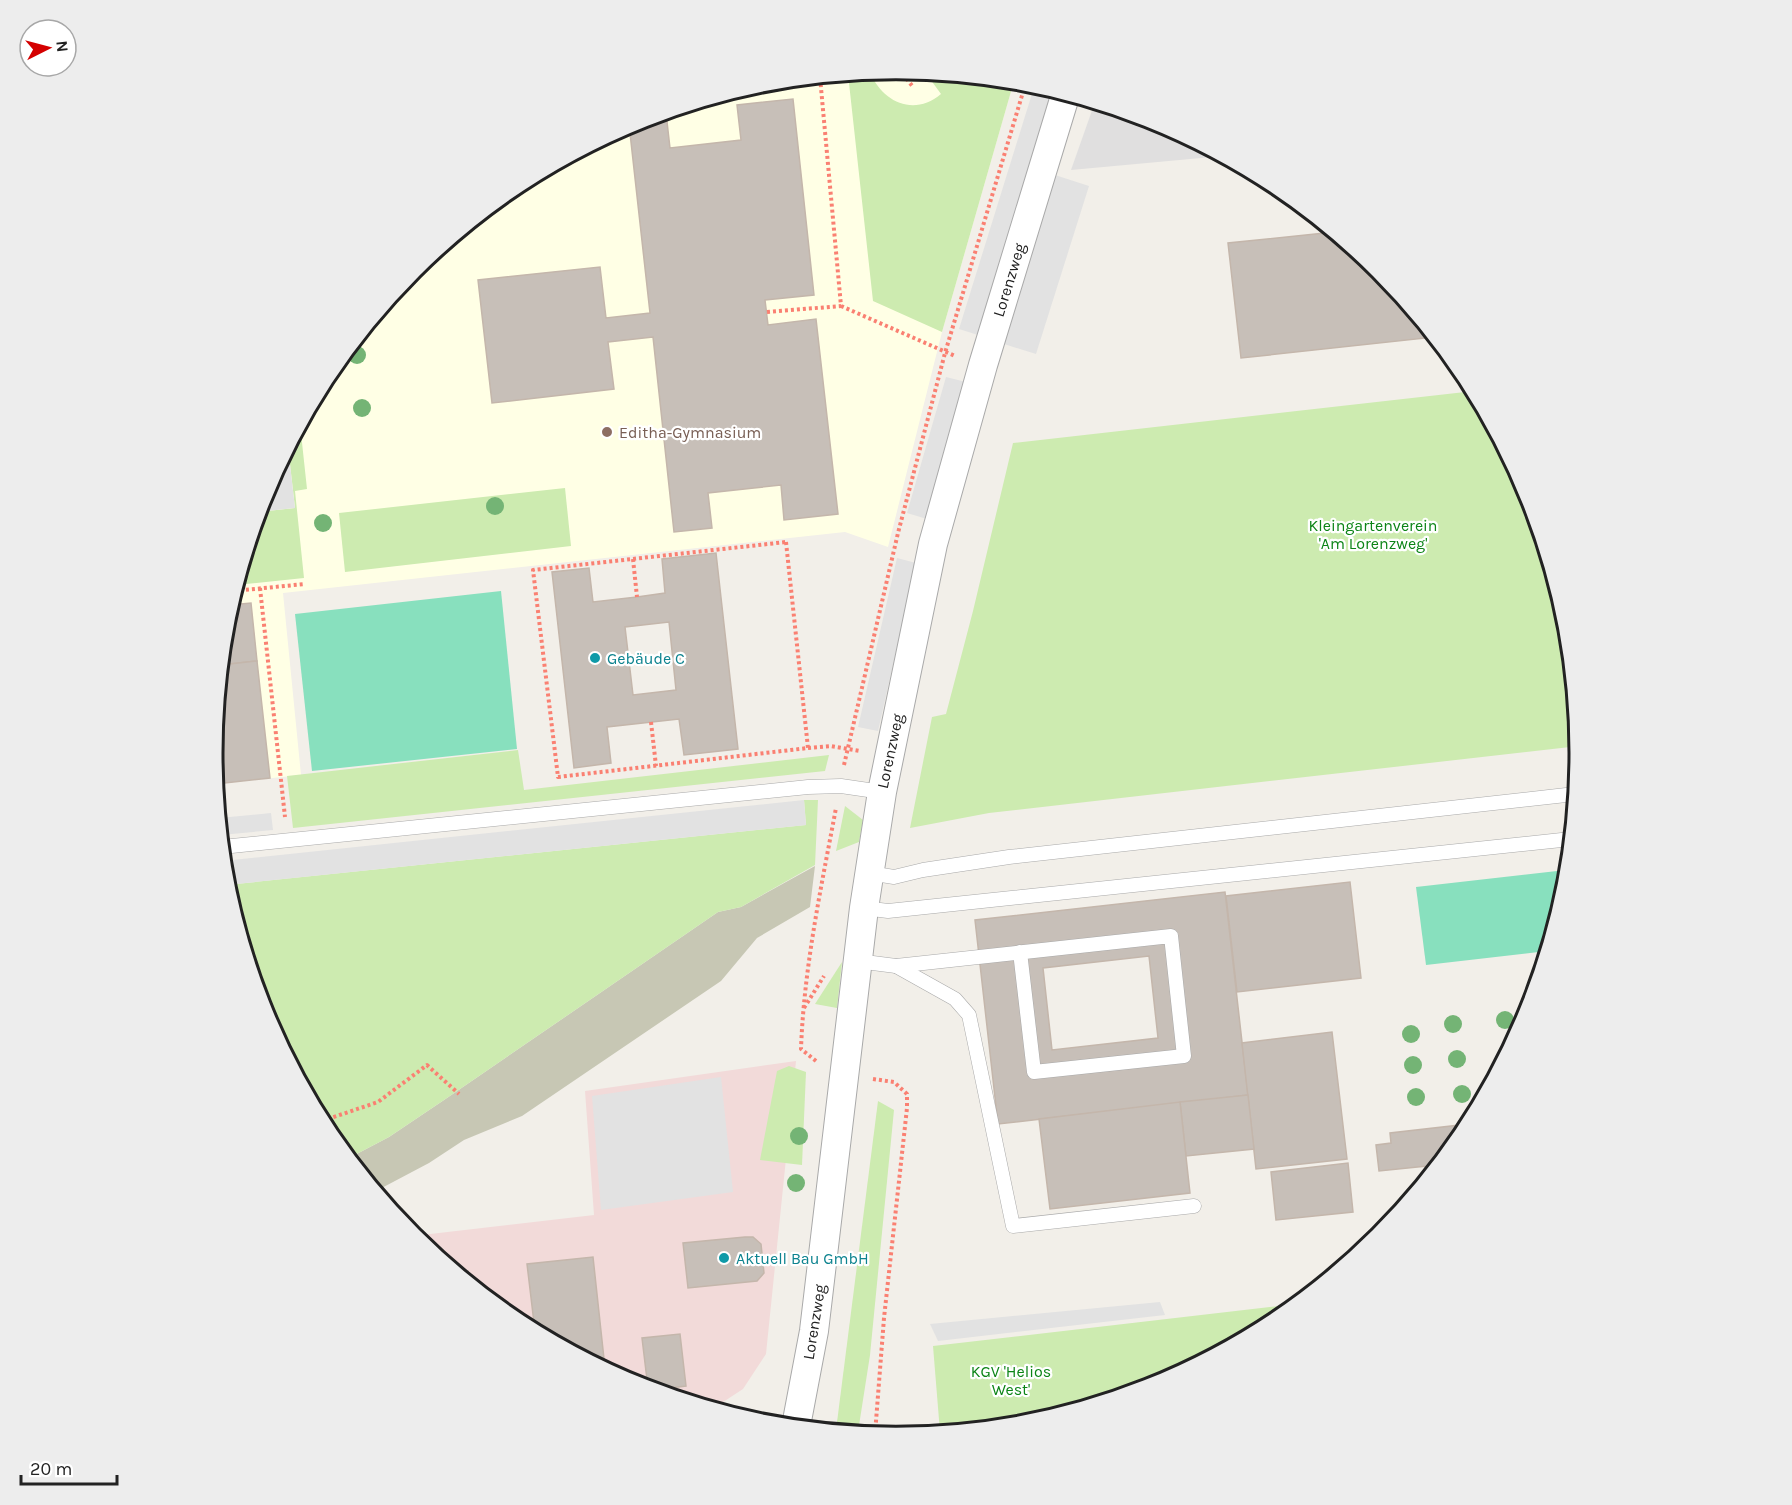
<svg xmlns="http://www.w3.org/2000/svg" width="1792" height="1505" font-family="Karla,sans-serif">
<rect width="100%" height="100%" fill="#f2efe9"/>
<!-- residential -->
<path fill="#e0dfdf" d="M1095,102l63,19 65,35 -152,14z"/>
<!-- commercial -->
<path fill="#f2dad9" d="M796,1061l-30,293 -23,35 -29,19 -80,-24 -118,-63 -103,-85 181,-21 -9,-124z"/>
<!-- education -->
<path fill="#ffffe5" d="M896,69l118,12 -72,251 -54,215 -43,-15 -562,61 18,182 -85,9 -3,-32 13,-133 39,-128 63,-119 85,-103 104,-85 118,-63 128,-39z"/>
<!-- construction -->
<path fill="#c7c7b4" d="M815,866l-5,41 -53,31 -36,43 -199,135 -58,24 -35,23 -53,28 -27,-33 40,-21 55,-37 274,-188 23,-5z"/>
<!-- grass -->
<g fill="#cdebb0">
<path d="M870,72c12,30 44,45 71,22l-16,-22 89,9 -72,251 -69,-31 -25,-227z"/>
<path d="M1474,391l54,100 38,128 13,127 -590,67 -79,15 22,-111 14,-3 27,-103 40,-168z"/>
<path d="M300,424l7,65 -12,2 9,87 -68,7 22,-73 37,-4 -7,-61z"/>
<path d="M565,488l6,58 -226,26 -6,-59z"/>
<path d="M518,750l6,40 305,-35 -4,16 -532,57 -6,-52z"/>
<path d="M804,800h14l-3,65 -74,42 -23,5 -274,188 -55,37 -40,21 -22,-26 -63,-118 -38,-129 580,-60z"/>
<path d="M845,806l18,14 -4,22 -23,9z"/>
<path d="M842,962l-5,46 -22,-4z"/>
<path d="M789,1066l17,6 -4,93 -42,-5 17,-89z"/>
<path d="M878,1101l16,9 -24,245 -12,77 -22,-2z"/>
<path d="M1296,1304l-21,17 -118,63 -128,39 -89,9 -7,-86z"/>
</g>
<!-- pitch -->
<g fill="#88e0be">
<path d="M501,591l16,158 -205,22 -17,-157z"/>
<path d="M1557,871l4,33 -14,47 -121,14 -10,-78z"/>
</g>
<!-- parking -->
<g fill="#e2e2e2">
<path d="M1035,84l19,6 -76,245 -19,-6z"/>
<path d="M1055,175l34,11 -53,168 -32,-10z"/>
<path d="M946,377l20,5 -39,137 -20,-6z"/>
<path d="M288,447l7,61 -37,4 7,-21z"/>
<path d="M897,558l19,5 -38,168 -20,-4z"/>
<path d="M804,800l2,25 -580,60 -3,-24z"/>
<path d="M271,813l2,17 -52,5 -2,-17z"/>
<path d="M721,1077l12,115 -132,18 -9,-114z"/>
<path d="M1160,1302l5,13 -227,26 -8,-17z"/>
</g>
<!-- building -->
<g fill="#c7bfb8" stroke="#c4b6ab" stroke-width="1.5" fill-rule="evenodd">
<path d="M793,99l21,196 -49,5 3,25 48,-6 22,195 -54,6 -3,-35 -27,3 -46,5 4,35 -38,4 -21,-195 -45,5 6,47 -122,14 -14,-123 122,-13 6,51 44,-5 -21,-189 37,-11 4,35 71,-8 -4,-35z"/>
<path d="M1334,232l46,37 55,68 -194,21 -13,-115z"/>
<path d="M716,553l22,196 -54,6 -5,-36 -72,8 4,36 -37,5 -22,-196 37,-4 4,34 44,-5 28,-4 -3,-34zM669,622l7,68 -43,5 -8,-68z"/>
<path d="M251,603l6,58 -36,4 5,-46 4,-14z"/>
<path d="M257,661l13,117 -54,6 -3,-32 8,-87z"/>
<path d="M1350,882l11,96 -124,14 -11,-96z"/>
<path d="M1225,892l23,203 -250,29 -23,-204zM1149,956l9,82 -106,12 -9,-82z"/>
<path d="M1332,1032l15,127 -91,10 -14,-126z"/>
<path d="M1248,1095l6,54 -68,7 -6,-54z"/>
<path d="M1180,1102l10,91 -140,16 -11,-90z"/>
<path d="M1469,1124l-5,9 -27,32 -58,6 -3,-26 15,-2 -1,-10z"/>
<path d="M1348,1163l5,49 -77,8 -5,-48z"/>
<path d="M745,1237h8l8,7 3,29 -7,8 -69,7 -5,-45z"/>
<path d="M593,1257l12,111h3v2l-73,-39 -8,-67z"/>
<path d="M468,1271l2,11 -13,-10z"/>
<path d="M680,1334l6,52 -32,4 -6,-2 -6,-50z"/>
</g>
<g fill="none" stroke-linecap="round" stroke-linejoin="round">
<defs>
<g id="lane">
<path d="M222,847l586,-60 33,-1 41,6"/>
<path d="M869,873l25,4 29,-7 86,-13 566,-63"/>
<path d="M864,908l24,3 683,-72"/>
<path d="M857,961l39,5 275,-30 13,120 -150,16 -14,-120"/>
<path d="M896,966l59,33 14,16 44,211 181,-20"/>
</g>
<path id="street" d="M796,1426l18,-95 50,-423 18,-116 51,-248 50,-179 83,-272"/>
</defs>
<!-- lane casing -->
<use href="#lane" stroke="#a9a9a9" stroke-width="15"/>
<!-- street casing -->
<use href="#street" stroke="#a9a9a9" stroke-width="30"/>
<!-- path -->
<g stroke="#fa8072" stroke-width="4" stroke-dasharray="3 3" stroke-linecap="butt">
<path d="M899,69l14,18"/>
<path d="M841,306l114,50"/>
<path d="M767,312l74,-6 -21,-229"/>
<path d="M786,542l22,206 -250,29 -25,-207z"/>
<path d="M633,559l4,38"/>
<path d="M260,588l25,229"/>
<path d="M234,591l71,-7"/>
<path d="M651,722l5,44"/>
<path d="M808,748l23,-2 29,5"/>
<path d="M844,765l54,-232 47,-180 81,-271"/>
<path d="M804,1008l20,-32"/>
<path d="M816,1061l-15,-12c3,-82 20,-161 35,-241"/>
<path d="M873,1079l21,3 13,12v14l-23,210 -9,116"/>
<path d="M322,1121l56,-19 49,-37 32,29"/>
</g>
<!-- lane -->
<use href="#lane" stroke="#fff" stroke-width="14"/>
<!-- street -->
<use href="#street" stroke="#fff" stroke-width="28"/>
</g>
<!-- trees -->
<g fill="#74b475">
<circle cx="357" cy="355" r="9"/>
<circle cx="362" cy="408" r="9"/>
<circle cx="495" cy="506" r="9"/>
<circle cx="323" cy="523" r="9"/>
<circle cx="1505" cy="1020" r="9"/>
<circle cx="1453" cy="1024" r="9"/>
<circle cx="1411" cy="1034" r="9"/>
<circle cx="1457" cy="1059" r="9"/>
<circle cx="1413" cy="1065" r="9"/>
<circle cx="1462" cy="1094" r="9"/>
<circle cx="1416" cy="1097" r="9"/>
<circle cx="799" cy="1136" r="9"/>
<circle cx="796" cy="1183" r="9"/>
</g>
<!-- markers -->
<circle fill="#8d6e63" stroke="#fff" stroke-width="2" cx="607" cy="432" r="6"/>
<g fill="#0f9aa8" stroke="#fff" stroke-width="2">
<circle cx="595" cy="658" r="6"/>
<circle cx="724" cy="1258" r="6"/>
</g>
<g text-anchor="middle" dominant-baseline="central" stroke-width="4.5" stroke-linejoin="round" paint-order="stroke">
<!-- street labels -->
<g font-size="16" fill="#222" stroke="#fff">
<text transform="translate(1009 280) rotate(-73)">Lorenzweg</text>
<text transform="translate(890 751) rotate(-78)">Lorenzweg</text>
<text transform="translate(814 1322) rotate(-81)">Lorenzweg</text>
</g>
<!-- education labels -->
<g font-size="16" fill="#785e54" stroke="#fff" text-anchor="start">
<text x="619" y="432">Editha-Gymnasium</text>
</g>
<!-- park labels -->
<g font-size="16" fill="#0c8416" stroke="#fff">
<text x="1373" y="525">Kleingartenverein<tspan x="1373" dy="18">'Am Lorenzweg'</tspan></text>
<text x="1011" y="1371">KGV 'Helios<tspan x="1011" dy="18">West'</tspan></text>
</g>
<!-- culture labels -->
<g font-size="16" fill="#0d838f" stroke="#fff" text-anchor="start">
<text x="607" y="658">Gebäude C</text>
<text x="736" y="1258">Aktuell Bau GmbH</text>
</g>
</g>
<!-- crop -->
<path d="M0 0H1792V1505H0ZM223 753a673 673 0 1 1 1346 0a673 673 0 1 1-1346 0Z" fill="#ededed" fill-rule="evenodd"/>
<path fill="none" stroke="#222" stroke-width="3" d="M223 753a673 673 0 1 1 1346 0a673 673 0 1 1-1346 0Z"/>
<!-- north arrow -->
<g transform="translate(48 48) rotate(84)"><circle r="28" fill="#ffffff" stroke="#a7a7a7" stroke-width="1.5"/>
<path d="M0-4.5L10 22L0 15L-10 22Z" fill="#d40000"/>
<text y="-9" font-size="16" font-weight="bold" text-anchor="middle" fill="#222222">N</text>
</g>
<!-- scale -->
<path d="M21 1475v9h96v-9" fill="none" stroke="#222222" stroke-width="3"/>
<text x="30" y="1475" font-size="18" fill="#222222" stroke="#ffffff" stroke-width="4.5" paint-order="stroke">20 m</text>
</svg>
